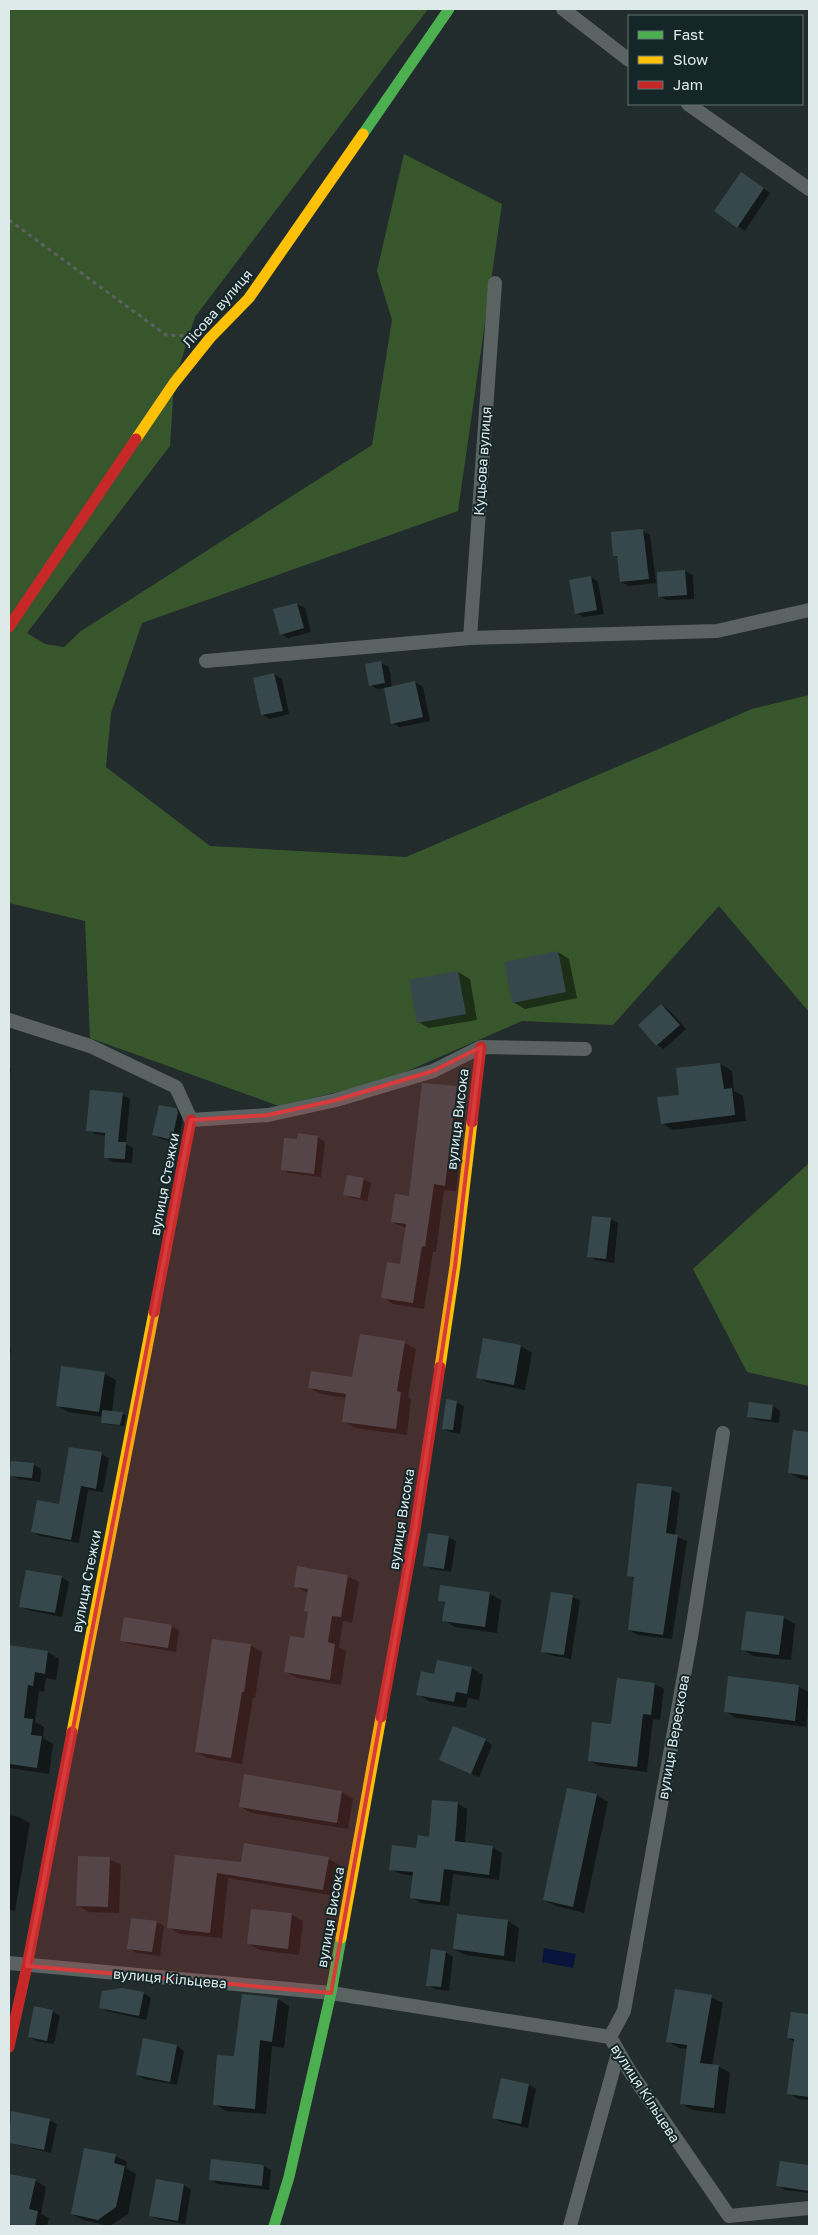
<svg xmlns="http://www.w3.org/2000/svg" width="818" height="2235" font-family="'Golos Text',sans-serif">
<rect width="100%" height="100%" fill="#222c2c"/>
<!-- forest -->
<g fill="#38562c">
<path d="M9,9h419l-233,308 -21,66 -4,63 -143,187 18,11 19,3 17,-16 291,-186 20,-125 -15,-49 27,-117 98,50 -44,307 -316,112 -31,90 -5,54 104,79 196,11 346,-148 57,-14v317l-90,-106 -106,119 -91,-4 -135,59 -108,26 -189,-68 -5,-117 -76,-18z"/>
<path d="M809,1163v223l-62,-14 -54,-103z"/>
</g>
<!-- water -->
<path fill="#08143b" d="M544,1948l32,6 -3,14 -31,-6z"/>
<!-- shadow -->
<g fill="#0007">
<path d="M749,178l21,15 -25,38 -30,-20z"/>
<path d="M643,531l7,4 6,48 -27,3 -8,-4 -3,-24 -4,-3z"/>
<path d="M685,571l8,4 1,24 -27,1 -8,-4z"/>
<path d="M591,577l7,5 6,32 -20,3 -8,-4z"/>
<path d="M297,604l8,4 6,24 -23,6 -7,-4z"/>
<path d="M381,663l8,4 3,20 23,-5 8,5 7,34 -30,6 -7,-4 -8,-35 -7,1 -8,-4z"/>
<path d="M274,674l8,5 7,35 -19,5 -8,-5z"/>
<path d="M558,952l11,7 8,39 -52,11 -12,-7z"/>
<path d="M458,972l12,7 7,41 -48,8 -11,-6z"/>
<path d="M661,1005l8,5 17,19 -22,20 -7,-4z"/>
<path d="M720,1064l12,7 2,20 9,5 3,25 -73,9 -11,-7 18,-27z"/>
<path d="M9,1067l2,1 -2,13z"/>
<path d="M457,1088l10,6 -11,97 -12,-1 -8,62h-3l-9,57 -31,-5 -10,-7 19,-32 4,-37 -14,-6 18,-24z"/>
<path d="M123,1095l7,4 -4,45 7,4 -1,15 -19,-1 -8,-5 2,-21 -12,-2 -7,-4z"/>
<path d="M176,1109l7,5 -4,29 -18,-4 -7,-4z"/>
<path d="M299,1135l19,2 7,5 -4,35 -32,-4 -7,-4 16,-28z"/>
<path d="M363,1179l8,4 -4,18 -15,-3 -8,-4z"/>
<path d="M593,1217l18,2 7,4 -4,40 -18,-3 -7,-4z"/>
<path d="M361,1335l44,8 11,6 -8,48 3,2 -4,36 -52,-7 -11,-7 3,-23 -26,-4 -11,-6 43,-9z"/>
<path d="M484,1339l37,7 11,7 -7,37 -36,-7 -12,-6z"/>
<path d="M9,1347l2,1 -2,16z"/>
<path d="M105,1374l11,6 -4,32 14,3 -2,11 -19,-2 -3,-2 1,-5 -35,-5 -11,-7z"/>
<path d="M456,1402l8,4 -4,28 -10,-2 -7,-4z"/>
<path d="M773,1406l7,5 -1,12 -23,-3 -7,-4z"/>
<path d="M794,1432l15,2v46l-9,-1 -11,-7z"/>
<path d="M101,1454l8,4 -6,34 -15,-2 -9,53 -39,-7 -7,-4 27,-27z"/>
<path d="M34,1465l7,4 -1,13 -22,-3 -8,-4z"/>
<path d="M671,1489l9,5 -5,42 12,5 -15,98 -34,-4 -9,-5 6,-51 -7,-4z"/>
<path d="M448,1537l8,4 -5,31 -19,-3 -7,-4z"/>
<path d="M347,1576l12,6 -7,41 -9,-2 -4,26 7,4 -5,34 -44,-7 -11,-6 19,-32 4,-28 -1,-19 -13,-7z"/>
<path d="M61,1577l8,5 -7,35 -34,-7 -8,-4z"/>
<path d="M489,1593l12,7 -4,33 -42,-6 -11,-7 2,-16 -7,-4z"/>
<path d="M552,1593l21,4 7,4 -9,58 -21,-4 -7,-4z"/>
<path d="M747,1613l37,5 11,6 -4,36 -38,-4 -11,-7z"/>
<path d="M171,1626l8,4 -3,22 -47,-8 -8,-4z"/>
<path d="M250,1645l12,7 -7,46h-2l-11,66 -34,-6 -12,-6z"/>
<path d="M10,1647l38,5 11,7 -3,21 -10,-2 -2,14 -5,-1 -4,31 9,5 -1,11 10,6 -4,30 -40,-6z"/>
<path d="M438,1662l34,6 11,7 -4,25 -11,-2 -2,10 -37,-7 -11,-7 17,-19z"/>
<path d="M729,1677l70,10 10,5 -3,35 -70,-9 -11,-7z"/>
<path d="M654,1684l10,5 -4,31 -7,-1 -6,53 -48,-6 -10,-6 23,-34z"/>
<path d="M485,1740l7,5 -13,32 -39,-17z"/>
<path d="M568,1789l29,6 11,7 -24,111 -28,-7 -12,-6z"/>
<path d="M342,1792l11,7 -5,30 -97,-16 -11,-7z"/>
<path d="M457,1803l10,6 -2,35 27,3 10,6 -3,27 -46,-6 -4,32 -28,-3 -10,-6 3,-21 -13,-2 -10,-5 39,-31z"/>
<path d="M9,1815l10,2 11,6 -15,88 -6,-1z"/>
<path d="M176,1856l66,7 86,-4 12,6 -5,31 -107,-18 -6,60 -42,-4 -12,-7z"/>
<path d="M109,1859l12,6 -2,48 -30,-1 -12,-7z"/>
<path d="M291,1914l12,7 -4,34 -39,-5 -11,-6z"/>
<path d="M458,1915l50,6 11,7 -4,34 -49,-7 -12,-6z"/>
<path d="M156,1922l8,4 -4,30 -24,-3 -7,-5z"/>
<path d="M445,1952l8,5 -4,34 -14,-2 -7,-4z"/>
<path d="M143,1993l8,5 -5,22 -39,-9 -7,-4z"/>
<path d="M711,1997l12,6 -11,63h6l12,7 -5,41 -32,-4 -11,-6 6,-55 -9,-1 -12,-7z"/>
<path d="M278,1999l11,7 -5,42 -12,-2 -6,68 -40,-3 -11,-7 20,-46z"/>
<path d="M52,2011l8,5 -6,28 -18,-3 -7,-5z"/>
<path d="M792,2013l17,2v85l-11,-1 -9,-6 6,-51 -7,-4z"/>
<path d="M144,2040l33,6 7,5 -7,34 -33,-6 -7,-4z"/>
<path d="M529,2085l7,4 -8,39 -27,-6 -7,-4z"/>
<path d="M11,2112l38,8 8,4 -6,29 -42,-10z"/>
<path d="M115,2156l12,6 -1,6 10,6 -8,40 -18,12 -27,-6 -11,-6z"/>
<path d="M213,2160l51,6 7,4 -2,20 -51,-6 -7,-4z"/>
<path d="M781,2163l28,4v26l-24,-3 -7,-5z"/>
<path d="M9,2175l26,5 11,7 -5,27 8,4 -2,8h-38z"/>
<path d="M157,2181l27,4 7,5 -6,34 -27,-5 -8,-4z"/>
</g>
<!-- building -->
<g fill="#36484c">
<path d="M741,172l23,16 -27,40 -23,-17z"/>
<path d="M643,529l6,50 -29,3 -3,-26h-4l-2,-24z"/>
<path d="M685,570l2,25 -29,2 -1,-25z"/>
<path d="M591,576l6,34 -22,4 -6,-34z"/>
<path d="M297,603l7,25 -24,7 -7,-26z"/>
<path d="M381,661l4,22 -16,3 -4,-22z"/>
<path d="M274,673l9,38 -22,4 -8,-37z"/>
<path d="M415,681l8,36 -32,7 -7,-36z"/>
<path d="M558,951l8,41 -54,11 -8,-41z"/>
<path d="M458,971l8,43 -49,9 -8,-43z"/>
<path d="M661,1004l19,21 -24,21 -18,-21z"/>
<path d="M720,1063l4,26 8,-1 3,27 -74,9 -4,-27 22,-2 -3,-27z"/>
<path d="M422,1083l35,3 -12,100 -11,-2 -9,63 -3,-1 -9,57 -32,-5 6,-36 13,2 6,-40 -15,-2 4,-28 14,2z"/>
<path d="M90,1090l33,3 -5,49h8l-1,17 -21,-1 1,-25 -19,-2z"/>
<path d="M159,1105l17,3 2,4 -6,28 -20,-5z"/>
<path d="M298,1133l20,3 -4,38 -33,-4 3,-32 13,1z"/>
<path d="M347,1175l17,3 -4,20 -17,-3z"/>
<path d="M592,1216l19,2 -5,41 -19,-2z"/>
<path d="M360,1334l45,7 -8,50 4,1 -5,37 -54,-7 4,-28 -38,-6 3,-17 41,6z"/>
<path d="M483,1338l38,7 -7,40 -38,-7z"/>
<path d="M61,1366l44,6 -6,40 -43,-6z"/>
<path d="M446,1399l11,2 -4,29 -11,-1z"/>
<path d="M749,1402l24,3 -2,15 -24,-3z"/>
<path d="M102,1410l21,2 -3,13 -19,-2z"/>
<path d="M793,1430l16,2v44l-21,-3z"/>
<path d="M69,1447l33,5 -6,37 -15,-3 -10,54 -40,-8 6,-32 22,4z"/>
<path d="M11,1461l23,2 -2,15 -23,-2z"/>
<path d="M637,1483l35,4 -6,46 12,2 -15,100 -35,-5 6,-53 -7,-1z"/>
<path d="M428,1533l21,3 -5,33 -21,-3z"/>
<path d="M297,1566l51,9 -7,42 -9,-1 -4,26 7,2 -5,36 -46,-8 6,-36 14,2 4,-26 -4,-1 4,-22 -14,-2z"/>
<path d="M26,1570l36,6 -7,37 -36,-6z"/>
<path d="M440,1585l50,7 -5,35 -43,-6 3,-19 -7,-1z"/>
<path d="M551,1592l22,3 -9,60 -23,-3z"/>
<path d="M746,1611l38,5 -5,39 -38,-5z"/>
<path d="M124,1617l48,8 -4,23 -48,-7z"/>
<path d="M212,1639l39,5 -7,48h-2l-11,66 -36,-6z"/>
<path d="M9,1645l39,6 -3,23 -10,-2 -2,14 -5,-1 -4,33 9,1 -2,16 11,1 -5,32 -28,-4z"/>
<path d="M437,1660l35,7 -5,27 -11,-2 -2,10 -38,-7 5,-24 13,3z"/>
<path d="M728,1676l71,9 -4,36 -71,-9z"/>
<path d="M617,1678l38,5 -4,32 -8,-1 -6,53 -49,-6 4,-39 19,2z"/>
<path d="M453,1726l33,13 -15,35 -32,-14z"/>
<path d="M244,1774l98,17 -5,32 -98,-16z"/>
<path d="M567,1788l30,6 -24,113 -30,-7z"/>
<path d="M432,1800l26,2 -3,39 38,5 -4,29 -45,-6 -4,33 -30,-4 3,-26 -24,-2 3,-25 24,3 2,-13 11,2z"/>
<path d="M244,1843l85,14 -6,33 -106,-17 -7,60 -43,-5 8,-73 66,7z"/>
<path d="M78,1856l32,1 -2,50 -32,-1z"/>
<path d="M251,1909l41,4 -4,36 -41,-5z"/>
<path d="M457,1914l51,6 -4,36 -51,-7z"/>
<path d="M131,1918l26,3 -5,31 -25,-3z"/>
<path d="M431,1949l15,2 -5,36 -15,-1z"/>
<path d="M122,1988l22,4 -5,24 -40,-8 3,-17z"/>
<path d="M675,1989l37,6 -12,68 19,2 -5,43 -34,-4 7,-59 -21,-3z"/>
<path d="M242,1994l36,4 -6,44 -12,-2 -5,69 -42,-4 4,-50 17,1z"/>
<path d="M34,2006l19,4 -6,31 -19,-4z"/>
<path d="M791,2012l18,2v83l-22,-3 7,-55 -7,-1z"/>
<path d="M143,2038l34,7 -7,37 -34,-7z"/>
<path d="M501,2078l28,6 -8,40 -29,-6z"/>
<path d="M11,2111l39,8 -6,31 -35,-7z"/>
<path d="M84,2148l32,6 -2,9 11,3 -9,41 -18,13 -27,-6z"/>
<path d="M211,2159l53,6 -2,21 -53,-6z"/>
<path d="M780,2161l29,4v26l-33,-5z"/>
<path d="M9,2174l27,5 -7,30 9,2 -3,15 -26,-1z"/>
<path d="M156,2179l28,5 -6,37 -29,-5z"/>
</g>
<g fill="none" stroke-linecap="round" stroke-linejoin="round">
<!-- path -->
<path stroke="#5c6262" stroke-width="3" stroke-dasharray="4 4" stroke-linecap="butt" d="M9,220l157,115 22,1"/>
<!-- street -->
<g stroke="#5a6262" stroke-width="14">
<path d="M563,9l66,51"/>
<path d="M688,104l121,85"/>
<path d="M470,638l25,-355"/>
<path d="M206,661l264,-23 247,-7 92,-21"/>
<path d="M9,1020l81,26 86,41 15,33 77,-5 68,-15 97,-29 48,-24 104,2"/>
<path d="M9,1963l322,30 279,44 19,33 100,146 80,-8"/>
<path d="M610,2037l14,-26 68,-380 31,-198"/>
<path d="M570,2226l48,-173"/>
</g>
<!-- fast -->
<g stroke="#4caf50" stroke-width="11">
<path d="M363,134l86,-125"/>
<path d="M274,2226l15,-49 42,-184 10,-55"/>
</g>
<!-- slow -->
<g stroke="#ffc107" stroke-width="11">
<path d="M136,439l38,-56 36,-45 39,-40 114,-164"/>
<path d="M440,1367l15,-101 17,-144"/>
<path d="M72,1732l82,-420"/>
<path d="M341,1938l40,-221"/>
</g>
<!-- jam -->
<g stroke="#c62828" stroke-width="11">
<path d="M9,627l127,-188"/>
<path d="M472,1122l9,-75"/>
<path d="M154,1312l37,-192"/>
<path d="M381,1717l34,-187 25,-163"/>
<path d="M9,2047l18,-81 45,-234"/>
</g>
</g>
<!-- marked area -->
<path fill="#d73b3b" fill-opacity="0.2" stroke="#d73b3b" stroke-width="4" stroke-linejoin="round" d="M481,1047l-26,219 -40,264 -84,463 -304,-27 164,-846 77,-5 68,-15 97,-29z"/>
<g text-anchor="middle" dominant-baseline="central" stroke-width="4" stroke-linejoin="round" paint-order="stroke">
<!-- street labels -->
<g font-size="14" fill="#dee9ea" stroke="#142627">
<text transform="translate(217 308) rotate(-49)">Лісова вулиця</text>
<text transform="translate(482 461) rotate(-86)">Куцьова вулиця</text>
<text transform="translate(457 1119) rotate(-83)">вулиця Висока</text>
<text transform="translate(164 1184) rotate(-79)">вулиця Стежки</text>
<text transform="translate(401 1519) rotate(-81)">вулиця Висока</text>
<text transform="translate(86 1581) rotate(-79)">вулиця Стежки</text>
<text transform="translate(673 1737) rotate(-80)">вулиця Верескова</text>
<text transform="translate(330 1917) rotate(-80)">вулиця Висока</text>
<text transform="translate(170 1978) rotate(5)">вулиця Кільцева</text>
<text transform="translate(646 2093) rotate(57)">вулиця Кільцева</text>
</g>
</g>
<!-- border -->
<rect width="818" height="2235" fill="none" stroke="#dee9ea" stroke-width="20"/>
<!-- legend -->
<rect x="628" y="15" width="175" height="90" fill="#142627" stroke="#657475"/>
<rect x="638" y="31" width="25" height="8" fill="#4caf50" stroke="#657475"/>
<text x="673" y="40" font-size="15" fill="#dee9ea">Fast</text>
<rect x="638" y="56" width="25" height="8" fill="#ffc107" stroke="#657475"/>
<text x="673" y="65" font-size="15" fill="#dee9ea">Slow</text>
<rect x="638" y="81" width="25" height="8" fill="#c62828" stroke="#657475"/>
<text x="673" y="90" font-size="15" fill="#dee9ea">Jam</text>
</svg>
